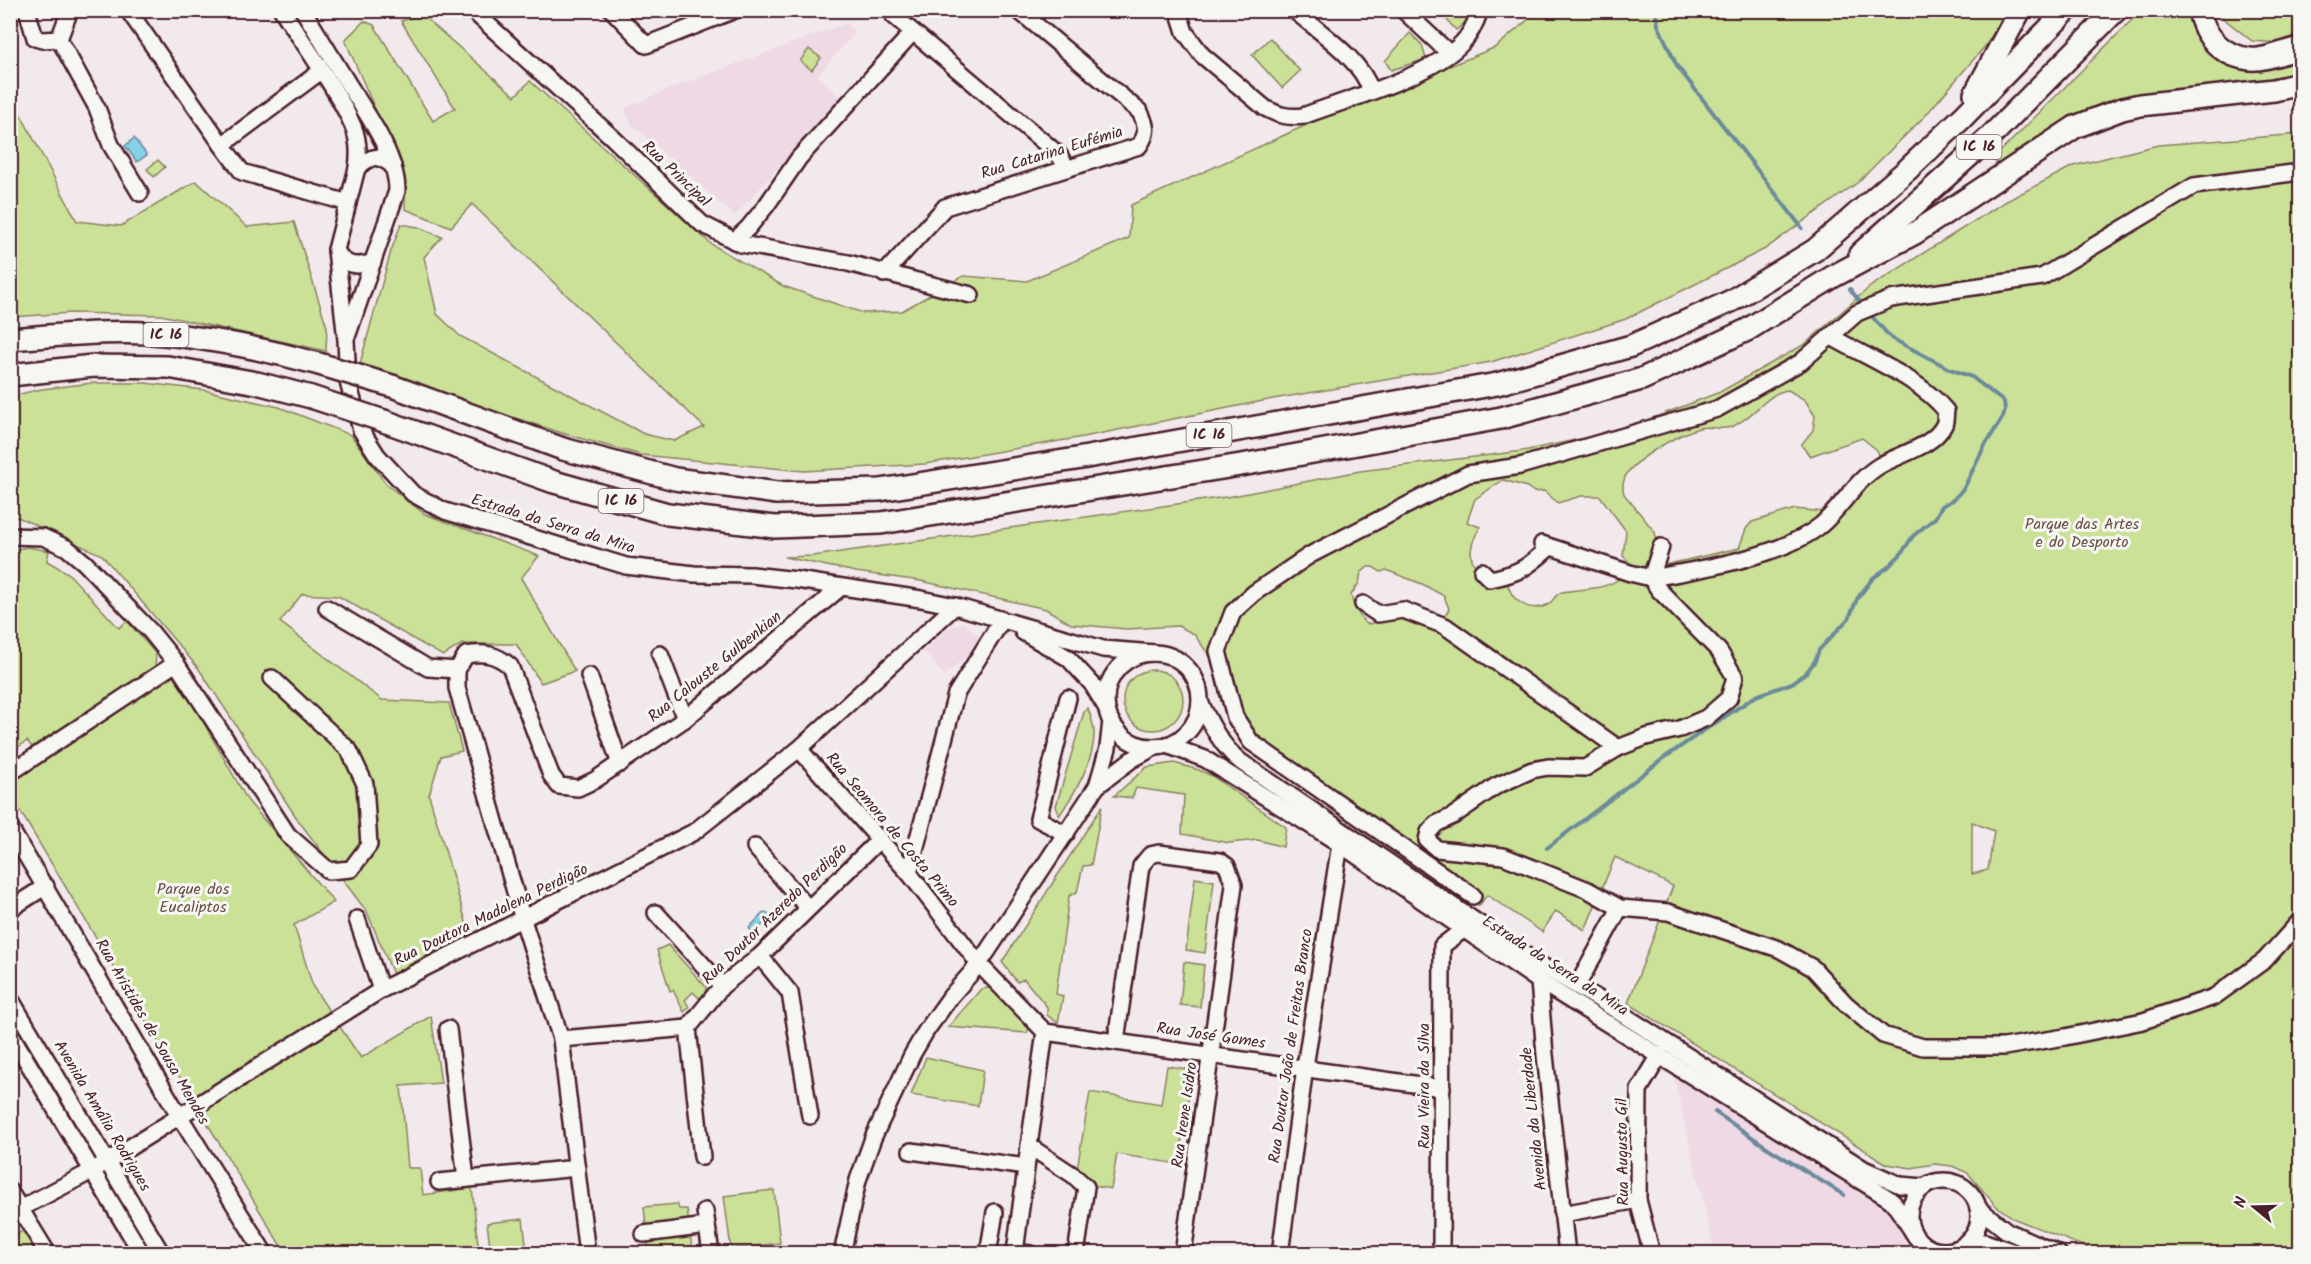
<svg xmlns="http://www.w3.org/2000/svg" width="2311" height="1264" font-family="Kalam,sans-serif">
<rect width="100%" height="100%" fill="#f2e9ec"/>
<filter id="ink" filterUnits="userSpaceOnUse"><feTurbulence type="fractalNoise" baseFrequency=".0167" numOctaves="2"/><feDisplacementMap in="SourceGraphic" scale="12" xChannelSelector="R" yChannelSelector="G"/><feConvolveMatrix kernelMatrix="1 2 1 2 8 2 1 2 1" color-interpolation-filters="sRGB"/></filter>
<g filter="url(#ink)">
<!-- built -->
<g fill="#eed9e5">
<path d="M847,23l8,10 -38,43 24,22 -106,118 -104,-92 -6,-16 49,-21z"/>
<path d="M964,623l17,16 -6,11 -31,25 -21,-24 25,-23z"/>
<path d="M1673,1072l217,140 19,33 31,8h-225z"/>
</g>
<!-- green -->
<g fill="#cae197" stroke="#8a8061" stroke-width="1.5" fill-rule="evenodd">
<path d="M1453,10l17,1 -2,9 -12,10 -10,-11z"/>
<path d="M1538,11h469l-21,34 -61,71 -68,67 -92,66 -139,70 -135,43 -218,37 -190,38 -158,27 -121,7 -163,-16 -76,-21 -206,-67 32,-116 10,-27 17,3 24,10 -18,20 13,57 23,22 184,98 30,7 30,-14 -232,-223 -21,23 -46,-18v-31l-60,-138 19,-19 10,4 59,96 22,-13 -54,-87 21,-6 93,81 15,-15 181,163 72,42 80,27 39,-2 61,-35 64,5 102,-43 2,-33 182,-83 183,-75z"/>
<path d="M2141,11h49c11,63 58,63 110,49v11l-47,15 -84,9 -168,70 -9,-5z"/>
<path d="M2219,11h81v25l-21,7 -27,-2 -29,-23z"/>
<path d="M1410,33l12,12 4,14 -35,11 -6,-9z"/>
<path d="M1270,38l30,33 -18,17 -30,-33z"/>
<path d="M809,49l12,9 -9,12 -12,-9z"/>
<path d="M11,96l66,125 44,5 75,-45 51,46 47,-5 33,105 -1,24 -165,-36 -90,-2 -60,4z"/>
<path d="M2300,134v1119h-200l-85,-34 -19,-13 -28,-33 -16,-7 -17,-2 -24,4 -24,-4 -259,-161 45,-117 -58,-29 -30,73 -29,-19 -14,21 -55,-37 -8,11 -232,-158 -18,-27 -9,-23 -9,-40 -17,-24 -16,-8 -51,3 -56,-5 -25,-15 -125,-28 -65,-9 -72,-15 29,-1 420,-60 127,-25 163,-20 99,-21 98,-38 85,-48 66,-58 132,-83 70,-37 85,-21zM1788,390l17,10 10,16 -2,14 -12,15 9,11 52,-18 15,12 2,5 -26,24 -4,9 -24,24 -30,-3 -43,13 -6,7 -7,19 -79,18 -5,-34 -31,-38c-2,-7 -1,-16 4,-22 14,-17 49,-37 71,-44 10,-3 21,3 32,-1 22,-8 36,-35 57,-37zM1503,480l24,7 7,5 10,-1 14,12 23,-7h19l26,35 -3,25 6,6c-3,5 -5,13 -9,16 -16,13 -39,10 -58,14 -7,2 -8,8 -13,12 -20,11 -41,-5 -42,-26l-31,-11c-10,-13 -3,-27 4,-40l-13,-5 8,-23zM1368,567h5l8,5 5,-2 36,14 22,12 5,13 -11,18 -41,-11 -28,8 -4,-1 -11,-16 -3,-12 8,-12 2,-10zM1972,822l22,9 -6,39 -16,4z"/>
<path d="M158,160l7,7 -11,10 -7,-8z"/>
<path d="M92,383h53l59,7 75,17 72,28 35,49 39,30 114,42 -18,22 54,93 -34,12 -25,-39h-54l-19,12 -105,-60 -36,-2 -22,28 102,78 67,3 13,48 -21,5 -12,39 40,137 -76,42 -26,-62 -69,-92 -99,-151 -97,-114 -84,-38 -7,3v-124l31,-7z"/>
<path d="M28,547l21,4 -2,10 21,12 51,55 8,-7 29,33 -1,14 -123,79 -5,-6 -16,11 -1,-193 3,-2 -2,-7z"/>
<circle cx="1153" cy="700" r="30"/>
<path d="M175,672l73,129 86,101 -40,23 19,62 48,71 70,-42 10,67 -40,3 7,82h12l3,27 49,-7 7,65h-194l-274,-457v-14z"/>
<path d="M1088,708c2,8 6,16 6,24 1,29 -20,62 -35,84l-3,-10 28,-94z"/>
<path d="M1174,763l25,7 13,6 74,51 -3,20 -25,-7 -29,3 -47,-9 2,-39 -48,-7 -4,10 -18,-2 33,-29z"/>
<path d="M1102,806l-11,59 -8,1 -6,26 -8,4 -13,98 7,2 -5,27 -11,-8v-8l-23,-28 -7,3 -15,-20z"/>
<path d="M1195,878l19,3 -9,72 -19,-3z"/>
<path d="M668,945l38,42 -1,7 -6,4 -6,-6 -8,8 4,7 -5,5 -11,-22 -3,1 -13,-41z"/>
<path d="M1184,962l20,3 -4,42 -20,-2z"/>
<path d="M989,988l9,5 31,35 -2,5 -79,-6 33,-38z"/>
<path d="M926,1057l57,13 -5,36 -67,-11z"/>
<path d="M1167,1066l26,4 -15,94 -61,-10 -6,35 -18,-3 -16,-17 13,-77 71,12z"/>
<path d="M774,1190l6,53 -49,6 -7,-53z"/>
<path d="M677,1204l2,5h8l5,40 -43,4 -5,-46z"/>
<path d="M523,1219l4,34h-36l-4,-30z"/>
<path d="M24,1230l15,23h-28l5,-3 -5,-12z"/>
</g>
<!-- water -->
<g fill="#85d1e5" stroke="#6d8a9b" stroke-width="1.5">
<path d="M134,138l13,17 -10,7 -12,-16z"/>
<path d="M764,912l4,1v7l-11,10 -6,1 -2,-3z"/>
</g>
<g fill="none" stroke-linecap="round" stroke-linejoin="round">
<!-- stream -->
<g stroke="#6d8a9b" stroke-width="4">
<path d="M1656,10l2,15 19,41 125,162"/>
<path d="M1850,289l13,17"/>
<path d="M1547,848l117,-90 36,-25 56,-37 36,-13 14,-10 9,-12 4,-11 30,-32 8,-19 16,-21 14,-10 14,-14 12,-18 22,-18 7,-12 11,-6 11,-12 20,-41 19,-30 2,-7 -1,-8 -32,-25 -22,-8 -59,-31 -23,-26"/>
<path d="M1715,1112l53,36 76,47"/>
</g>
<defs>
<g id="minor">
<path d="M27,10l8,28 7,2 17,-1"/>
<path d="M70,10l-11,29 38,69 14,37 29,48"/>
<path d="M128,10l94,135 99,-74"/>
<path d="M282,10c23,36 55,79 71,116 6,14 6,28 4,42l-21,82 10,90 2,42 13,48 16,25 36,39 32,17 181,55 68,8 58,1 45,5 124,19 34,7 148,43 51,4"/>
<path d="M303,10c15,24 29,48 44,72 19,31 50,73 50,109l-49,143"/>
<path d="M472,10l141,128 89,86 39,20 107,19 123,32"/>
<path d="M612,10l34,35 89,-35"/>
<path d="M1178,10l7,22 17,23 63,53c13,7 23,10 38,8 45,-17 127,-39 159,-73 9,-9 14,-21 18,-33"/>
<path d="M1294,10c25,22 67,49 77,81"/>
<path d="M1403,10l46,43"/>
<path d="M894,16l165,139 8,13"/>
<path d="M222,145l20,27 106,31"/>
<path d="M357,168c15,-13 20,-14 36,-2"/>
<path d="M734,241l14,-13 18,-22 33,-48 114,-126"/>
<path d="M336,250c8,16 20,18 37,12"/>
<path d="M884,274l61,-67 194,-61c9,-13 8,-20 1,-34l-122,-102"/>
<path d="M1830,336c37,22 90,42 116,75 -1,4 0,10 -2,14 -11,22 -45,29 -65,41 -24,15 -37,41 -58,59 -37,31 -123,45 -170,53l8,12 60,61 16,26 -6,21 -23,20 -26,11 -34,8 -28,11 -33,20 -37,-1 -16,3 -36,16 -43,30 -17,8 -7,8 -2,8 10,9 66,7 85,34 32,18 48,4 111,37 34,19 33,36 37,31 40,12h81l61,-10 78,-16 71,-24 51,-37 35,-39"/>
<path d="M10,536l33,1 24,11 18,15 66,69 25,31 112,172 41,36 22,-2 18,-24 -4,-61 -16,-34 -77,-72"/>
<path d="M1542,544l88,29 21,5 10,-31"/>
<path d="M1482,571l8,8c31,-6 37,-12 60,-32"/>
<path d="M1363,604l15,10 25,-4 42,16 173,122"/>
<path d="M327,608l101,60 29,2"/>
<path d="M1023,632l45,26 24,26 14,23"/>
<circle cx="1153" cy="700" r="47"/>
<path d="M660,654l25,65"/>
<path d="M457,670v18l66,232 38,119 26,215"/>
<path d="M457,670l9,-15c18,-3 30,-1 44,11l41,109 8,11 19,2 17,-8 90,-61 155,-131"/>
<path d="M589,676l31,88"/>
<path d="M1200,702c11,23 21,44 41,60l296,201 60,35 267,171 36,16 24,2"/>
<path d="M1167,745l38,14 135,85 199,137 349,217 5,4 20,30"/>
<path d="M799,749l110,124 70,91 66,68 -16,114"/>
<path d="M10,773l166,-110"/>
<path d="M1097,786l34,-26 24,-13"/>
<path d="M10,828l170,289 85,137"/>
<path d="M1066,834l-28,-15 30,-121"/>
<path d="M755,847l53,61"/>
<path d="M909,873l47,-179 46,-74"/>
<path d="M1473,896l-222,-154 -16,-25 -17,-66 15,-39 21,-19 56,-38 158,-81 52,-8 197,-57 84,-47 56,-49 34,-14 151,-22 152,-91 106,-14"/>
<path d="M10,909l36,-23"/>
<path d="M656,913l66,73"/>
<path d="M357,919l24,71"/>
<path d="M760,956l30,37 20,123"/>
<path d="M1539,981l6,74 22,199"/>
<path d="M1577,986l43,-78"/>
<path d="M10,998l152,256"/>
<path d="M688,1028l14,129"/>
<path d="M448,1029l18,150"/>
<path d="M1045,1032l397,56"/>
<path d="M10,1033l132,221"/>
<path d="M561,1039l127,-11 34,-42 38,-30 119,-116"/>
<path d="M1116,1041l25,-175 9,-11 9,-2 61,8 7,5 7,19 -51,369"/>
<path d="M911,1151l115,16"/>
<circle cx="1944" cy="1216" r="35"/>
<path d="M439,1182l138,-14"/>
<path d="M10,1192l38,62"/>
<path d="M1978,1208l29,23 52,23"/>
<path d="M705,1211l6,43"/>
<path d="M10,1214l82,-43 289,-181 313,-158 105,-83 156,-143"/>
<path d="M1562,1214l76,-14"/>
<path d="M644,1234l63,-8"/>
<path d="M1966,1242h19l35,12"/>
<path d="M842,1254l16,-74 15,-42 39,-83 14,-24 25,-35 28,-32 118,-178 11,-38 3,-27"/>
<path d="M988,1254l7,-42"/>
<path d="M1030,1254l-15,-2 14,-106 44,29 13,12 -10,67"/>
<path d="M1280,1254l25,-187 35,-223"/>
<path d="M1441,1254l1,-308 22,-17"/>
<path d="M1652,1254l-14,-54 1,-110 21,-35"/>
</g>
<g id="highway">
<path d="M2199,10c5,27 23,46 51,49 12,2 37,-8 50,-11"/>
<path d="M1975,94l45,-84"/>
<path d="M1860,254l130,-117 126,-127"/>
<path d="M10,339c55,-4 111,-10 165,-4 49,6 97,16 144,29"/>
<path d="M10,375l83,-9 75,1 89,16 54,14"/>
<path d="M392,386l171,63 112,30 102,14 103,-3 196,-31 421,-75 134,-38 100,-45 84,-51 92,-80 56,-53 104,-107"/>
<path d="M384,421l170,61 114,32 107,13 106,-4 366,-59 254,-46 141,-39 105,-49 87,-54 81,-43 160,-106 47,-18 18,-4 134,-15 26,-6"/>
</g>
</defs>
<!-- minor casing -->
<use href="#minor" stroke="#4a1f2b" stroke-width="20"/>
<!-- highway casing -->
<use href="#highway" stroke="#4a1f2b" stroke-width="26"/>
<!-- minor -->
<use href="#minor" stroke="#f6f6f2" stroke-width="15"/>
<!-- highway -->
<use href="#highway" stroke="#f6f6f2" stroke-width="21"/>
<defs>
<g id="highway-bridge">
<path d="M319,364l73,22"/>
<path d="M311,397l73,24"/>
</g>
</defs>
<!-- highway-bridge casing -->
<use href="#highway-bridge" stroke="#4a1f2b" stroke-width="26" stroke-linecap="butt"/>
<!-- highway-bridge -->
<use href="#highway-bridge" stroke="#f6f6f2" stroke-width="21"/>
</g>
</g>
<g text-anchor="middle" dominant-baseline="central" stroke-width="6" stroke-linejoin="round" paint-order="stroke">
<!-- shield labels -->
<g fill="#f6f6f2" stroke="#7e6067" stroke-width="1.5">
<rect x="1956.5" y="135" width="45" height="24" rx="4.5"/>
<rect x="143.5" y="323" width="45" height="24" rx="4.5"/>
<rect x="1186.5" y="423" width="45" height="24" rx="4.5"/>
<rect x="598.5" y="489" width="45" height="24" rx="4.5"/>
</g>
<g font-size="15" font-weight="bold" fill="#4a1f2b">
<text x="1979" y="147">IC 16</text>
<text x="166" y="335">IC 16</text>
<text x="1209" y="435">IC 16</text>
<text x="621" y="501">IC 16</text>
</g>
<!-- street labels -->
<g font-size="16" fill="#4a1f2b" stroke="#f6f6f2">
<text transform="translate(1052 153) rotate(-17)">Rua Catarina Eufémia</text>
<text transform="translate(676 174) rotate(44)">Rua Principal</text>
<text transform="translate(553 524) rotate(17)">Estrada da Serra da Mira</text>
<text transform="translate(715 667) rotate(-39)">Rua Calouste Gulbenkian</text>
<text transform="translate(892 830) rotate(50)">Rua Seomora de Costa Primo</text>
<text transform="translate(775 914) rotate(-44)">Rua Doutor Azeredo Perdigão</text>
<text transform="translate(491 915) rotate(-26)">Rua Doutora Madalena Perdigão</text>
<text transform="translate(1555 966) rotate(33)">Estrada da Serra da Mira</text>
<text transform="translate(152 1032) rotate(60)">Rua Aristides de Sousa Mendes</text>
<text transform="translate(1211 1036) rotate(8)">Rua José Gomes</text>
<text transform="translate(1291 1046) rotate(-82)">Rua Doutor João de Freitas Branco</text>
<text transform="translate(1424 1086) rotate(-90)">Rua Vieira da Silva</text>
<text transform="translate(1185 1115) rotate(-82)">Rua Irene Isidro</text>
<text transform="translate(102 1116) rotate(59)">Avenida Amália Rodrigues</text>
<text transform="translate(1534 1119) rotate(-96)">Avenida da Liberdade</text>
<text transform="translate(1623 1152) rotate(-91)">Rua Augusto Gil</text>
</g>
<!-- park labels -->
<g font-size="16" fill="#6a5046" stroke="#f6f6f2">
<text x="2082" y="524">Parque das Artes<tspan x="2082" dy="18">e do Desporto</tspan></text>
<text x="193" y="889">Parque dos<tspan x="193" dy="18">Eucaliptos</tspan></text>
</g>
</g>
<!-- margin -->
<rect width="2311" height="1264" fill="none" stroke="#f6f6f2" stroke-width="36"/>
<rect x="18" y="18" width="2275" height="1228" fill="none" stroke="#4a1f2b" stroke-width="2" filter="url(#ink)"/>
<!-- north arrow -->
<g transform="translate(2254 1207) rotate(289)" stroke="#f6f6f2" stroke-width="4.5" paint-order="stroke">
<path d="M0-4.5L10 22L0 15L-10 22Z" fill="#4a1f2b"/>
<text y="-9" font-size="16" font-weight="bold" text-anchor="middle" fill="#4a1f2b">N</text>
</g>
</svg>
